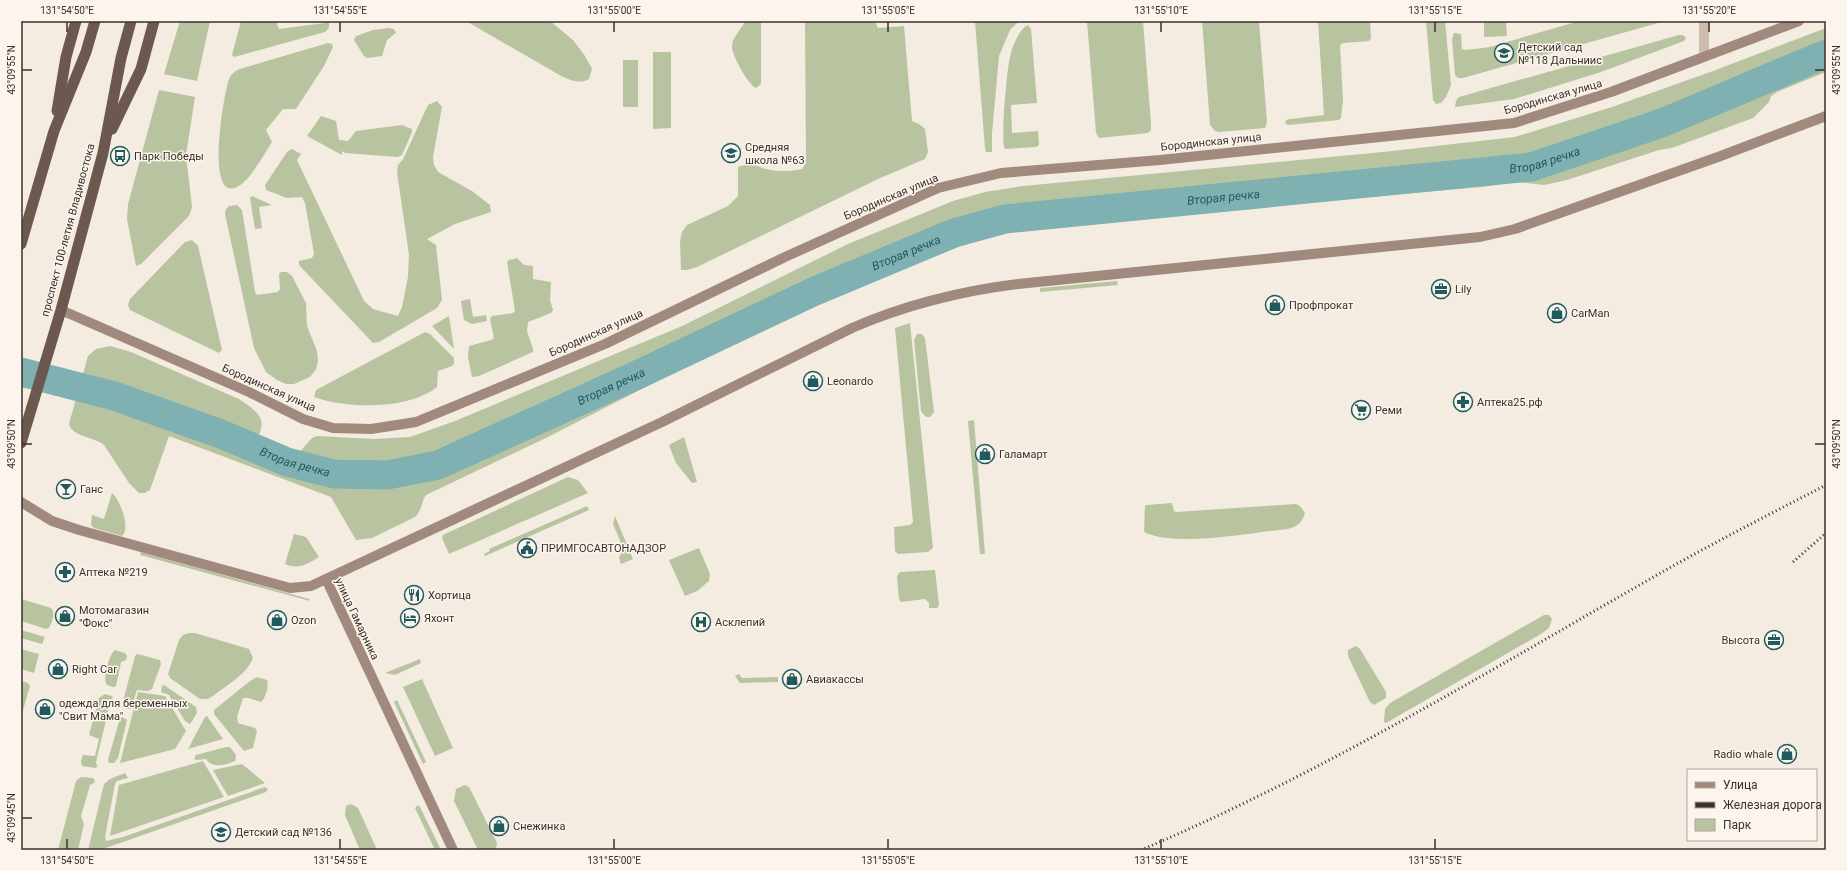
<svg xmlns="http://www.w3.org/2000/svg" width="1847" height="871" font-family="Roboto,sans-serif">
<rect width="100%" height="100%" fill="#f4ebe1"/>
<!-- green -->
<g fill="#b8c4a0">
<path d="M180,21h30l-13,60 -33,-7z"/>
<path d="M241,21h35l3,8 46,-6v-2h4v7l-4,4 -91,25 -2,-2 1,-4z"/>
<path d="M466,21h84l23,19 12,16 7,13 -3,10c-9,5 -16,2 -26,-2z"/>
<path d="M745,21h16v63l-5,4c-7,-2 -25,-34 -24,-42 0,-9 10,-17 13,-25z"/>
<path d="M805,21h70l3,7 26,-2 8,95 7,3 6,5 3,23 -3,7 -47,20 -181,88 -10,3h-6l-1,-29 2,-9 5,-7 41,-19 10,-10v-29c17,-7 18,1 33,3 9,2 23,1 31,-1l4,-6z"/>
<path d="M975,21h44l-9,9 -11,26 -7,77v19h-6l-1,-3z"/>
<path d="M1087,21h56l8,103v6l-3,3 -49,5 -3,-5z"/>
<path d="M1202,21h57l8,101 -2,6 -46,4 -4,-1 -5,-6z"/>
<path d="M1318,21h52l1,17 -2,3 -26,2 -3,2 3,55 -2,18 -2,2 -51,5 -3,-2 1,-3 4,-1 34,-4z"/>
<path d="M1426,21h19l6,64 -5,12 -5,6 -5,1 -3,-4z"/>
<path d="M1484,21h22l1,15 -23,1z"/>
<path d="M1579,21h86l-202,57h-5l-3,-3 -3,-36 2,-6 7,1 1,15 4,1 24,-3z"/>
<path d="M1028,25l3,4 6,74 -26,2 1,28 26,-2 1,14 -3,2 -31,2c-5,-6 2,-81 5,-92 2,-10 9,-28 18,-32z"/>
<path d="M389,28l5,1 2,4 -9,7 -5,16 -15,2 -3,-2 -10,-16 2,-4 17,-6z"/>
<path d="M1826,28v44l-49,20 -6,4 -2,6 -16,16 -81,30 -13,2 -92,30 -23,5 -27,-3 -35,5 -408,36 -56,7 -47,9 -52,17 -44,18 -210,103 -117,60 -122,58c-5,7 -4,16 -11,22l-43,21 -16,2 -25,-43 -162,-61 -19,54 -5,3h-6l-10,-10 -25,-38c-9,-8 -32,-8 -35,-21l19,-68 8,-7 14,-3 21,6 108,47c9,6 26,16 22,29 -1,5 -3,8 -3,13l35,14h4l15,-17 5,-2 57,3 36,-2 45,-16 227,-95 166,-82 105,-43 32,-9 38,-6 360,-34 132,-15 97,-30 101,-36z"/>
<path d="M1679,35h4l3,3 -2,3 -83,31 -87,27 -59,8 1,-6 3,-4z"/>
<path d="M328,43l4,1 1,3 -9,19 -28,43h-13l-17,21 6,12c-7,11 -20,34 -29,41 -41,33 -19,-91 -14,-104 3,-7 8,-9 14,-11z"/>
<path d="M653,52h18v76l-18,1z"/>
<rect x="623" y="60" width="15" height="47"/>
<path d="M159,90l36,7 -9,58 6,52 -3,9 -48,48 -5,2 -9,-47 1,-15z"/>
<path d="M437,101l5,6 -9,50 1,8 4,7 34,19 18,14 1,7 -36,12 -28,15 9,6 6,55 -5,8 -58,34 -6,1 -74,-78v-4l13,-3 2,-4 -9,-51 -3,-6 -15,1 -21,-8 -1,-5 22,-33 5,-3 9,5 -4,6 67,141 9,8 25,7 4,-9 6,-30 1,-22 -12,-83 1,-7 5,-6 25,-54z"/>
<path d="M321,116l15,5 3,19 9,1 8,-10 46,-6 10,4v3l-10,23 -4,2 -53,-4 -3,-2v4l-35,-19z"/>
<path d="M252,196l20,9 -13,2 3,21 -7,1 -5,-31z"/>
<path d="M237,205l5,5 13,82 2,3 21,-3 2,-3 -1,-15 2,-2h6l5,4 14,27 1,23 10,25 1,10 -2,8 -6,8 -16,7h-8l-9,-4 -11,-8 -12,-24 -29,-134 1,-5 3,-3z"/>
<path d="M192,240l6,6 24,104 -3,3 -89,-43 -2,-5 2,-6 55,-57z"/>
<path d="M517,258l7,7 9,1v13l18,3 -1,18 3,10 -2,3 -23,9 -1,9 6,18v3l-54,24 -7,1 -4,-20 1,-11 22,-6 3,-2 -4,-19 2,-3 21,-3 2,-2 -8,-49 2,-2z"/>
<path d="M1117,281l1,4 -78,7v-4z"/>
<path d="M470,299l3,18 13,-2 1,6 -15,3 -8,-4 -3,-19z"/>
<path d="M449,316l5,33 -22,-23z"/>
<path d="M910,323l23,225 -5,4 -30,2 -3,-3 -1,-24 16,-2 3,-3 -18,-194z"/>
<path d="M425,332l5,2 24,24v5l-2,3 -14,5 -1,16c-28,23 -91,22 -123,10l2,-7z"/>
<path d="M917,334h5l3,4 9,74 -4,5h-4l-5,-6 -7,-71z"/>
<path d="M974,420l11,134h-5l-12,-133z"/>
<path d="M684,437l13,45 -5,1 -16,-20 -7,-18z"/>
<path d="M568,477l10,3 10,13 -139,61 -7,-16 1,-3z"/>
<path d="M112,493c8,7 19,35 10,43l-28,-8 -3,-3 1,-10 12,4z"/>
<path d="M1172,503l2,8 2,1 120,-8 4,2 5,7c-3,10 -8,14 -18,16 -37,4 -108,18 -141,4l-2,-2 1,-25 2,-1z"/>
<path d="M587,506l2,4 -104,46 -1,-2 6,-3 -1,-2z"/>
<path d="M615,516l18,43 -12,5 -2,-6 4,-10 -10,-24z"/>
<path d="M294,534l12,3 13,20c-11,7 -21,13 -34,7z"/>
<path d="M699,548l11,26 -1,7 -12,10 -12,5 -16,-36z"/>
<path d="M141,552l168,47 1,2 -170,-46z"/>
<path d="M935,570l4,35 -2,3h-8v-5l-4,-4 -24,3 -2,-3 -2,-23 3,-4z"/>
<path d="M21,599l30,9c5,5 1,14 -2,20l-3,1 -25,-8z"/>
<path d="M1544,615h5l3,4 -3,9 -8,6 -155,89 -2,-1 1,-13 5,-6z"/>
<path d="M21,630l24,7 -3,7 -21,-6z"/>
<path d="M189,633h6l54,16 4,9c-6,16 -26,27 -40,38l-5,3h-8l-30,-21 -2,-4 11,-34 4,-5z"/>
<path d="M1356,646l4,3 26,43v6l-12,7 -4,-3 -22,-46v-6z"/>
<path d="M21,649l18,5 -5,19 -13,-4z"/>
<path d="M115,650l10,3 2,3 -1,4 -5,2 -5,24 -3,1 -6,-2c-5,-5 2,-31 8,-35z"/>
<path d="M137,654l23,6 1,4 -9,25 -4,2 -11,-1 -6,19 -8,-1 -1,-3 13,-49z"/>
<path d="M420,659l1,4 -26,12 -10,-2z"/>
<path d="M739,674l3,4 36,-1v5l-38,1 -5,-7z"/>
<path d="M257,677l10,3c2,6 -1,17 -6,22l-13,-4h-5l-6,19 1,6 17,5 2,3 -4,17 -9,3 -30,-37v-4l36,-29z"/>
<path d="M422,679l31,69 -18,8 -32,-69z"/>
<path d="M21,681l7,2 2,3 -9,31z"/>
<path d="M164,685l32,22 1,6 -7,11 -5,-3 -16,-26 -8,-3 1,-6z"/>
<path d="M138,692l27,4 21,35 -11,18 -55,14z"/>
<path d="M105,694l7,2 1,2 -2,1 -15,63 1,4 -1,2 -14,-2 -1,-5 2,-6 12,1 4,-17 -10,-4 10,-37z"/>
<path d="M397,700l29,62 -3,2 -29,-62z"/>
<path d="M207,716l16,23 -35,10 17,-32z"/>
<path d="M122,717l5,3 -9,38 -4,5h-5l-1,-3 12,-42z"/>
<path d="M226,747h4l6,8 -1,6c-9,4 -23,8 -29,-2l-10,1 -2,-1 2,-4z"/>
<path d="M203,761l21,36 -114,39 9,-51z"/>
<path d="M242,764l23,19 -37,13 -15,-26z"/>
<path d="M125,773l3,5 -11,3 -2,3 -10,53 1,4 17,-4 142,-50 3,2 -2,3 -166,58h-12l16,-66 6,-5z"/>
<path d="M81,777l12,1 2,2 -1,3 -4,2 -9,31 3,8 -6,26h-20l18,-69z"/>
<path d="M465,785l4,2 28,56 -1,5 -3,2h-15l-24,-49 2,-12z"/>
<path d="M351,804l7,4 19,42h-17l-15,-35 1,-9z"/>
<path d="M418,805l2,2 21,43h-6l-20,-42z"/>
</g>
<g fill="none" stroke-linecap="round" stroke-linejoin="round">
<!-- river -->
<path stroke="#7fb0b2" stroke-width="29" id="s1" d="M21,372l93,24 107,38 66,28 47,12 53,1 51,-10 197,-89 180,-85 139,-58 51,-14 526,-52 131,-44 164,-69"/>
<!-- minor -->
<path stroke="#cdbbac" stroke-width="10" d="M1704,21v35"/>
<!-- secondary -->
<g stroke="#a18a7d" stroke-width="10">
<path d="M61,310l188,82 54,27 30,9 38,1 45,-7 189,-78 180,-87 153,-69 63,-15 159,-13 354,-37 97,-31 188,-71"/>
<path d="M21,502l31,19 27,9 211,58 21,-2 351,-164 190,-94c53,-23 109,-37 166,-44l462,-47 35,-8 203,-72 108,-41"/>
<path d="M326,579l127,271"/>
</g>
<!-- trunk -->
<g stroke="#6c584f" stroke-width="11">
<path d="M57,111l9,-54 10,-36"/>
<path d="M112,129l29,-60 13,-48"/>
<path d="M21,244l33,-113 32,-79 9,-31"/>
<path d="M21,443l40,-133 42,-157 18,-95 10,-37"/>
</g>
<!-- rail -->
<g stroke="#3b302b" stroke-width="3" stroke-dasharray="1 3" stroke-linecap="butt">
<path d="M1793,562l33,-29"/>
<path d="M1141,850c182,-77 351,-181 523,-279 53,-30 108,-58 162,-86"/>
</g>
</g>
<!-- ticks -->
<path fill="none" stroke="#3b302b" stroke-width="1.5" d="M67,22v10M340,22v10M614,22v10M888,22v10M1161,22v10M1435,22v10M1709,22v10M22,70h10M1815,70h10M22,444h10M1815,444h10M22,818h10M67,839v10M340,839v10M614,839v10M888,839v10M1161,839v10M1435,839v10"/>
<!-- icons -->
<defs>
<symbol id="school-ring" viewBox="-11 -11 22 22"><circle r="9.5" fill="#fbf5ee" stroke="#1f5a5e" stroke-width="1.5"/><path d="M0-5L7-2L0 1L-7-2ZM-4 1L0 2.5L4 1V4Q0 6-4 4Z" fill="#1f5a5e"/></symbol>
<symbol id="bus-ring" viewBox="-11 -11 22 22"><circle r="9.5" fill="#fbf5ee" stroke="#1f5a5e" stroke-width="1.5"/><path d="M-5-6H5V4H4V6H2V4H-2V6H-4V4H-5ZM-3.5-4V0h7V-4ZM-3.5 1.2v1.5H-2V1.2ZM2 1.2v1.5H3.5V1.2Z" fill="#1f5a5e"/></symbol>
<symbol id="office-ring" viewBox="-11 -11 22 22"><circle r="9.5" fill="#fbf5ee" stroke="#1f5a5e" stroke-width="1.5"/><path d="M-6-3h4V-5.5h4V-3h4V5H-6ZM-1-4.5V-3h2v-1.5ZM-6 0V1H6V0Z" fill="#1f5a5e"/></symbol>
<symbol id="shop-ring" viewBox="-11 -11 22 22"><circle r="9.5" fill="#fbf5ee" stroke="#1f5a5e" stroke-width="1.5"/><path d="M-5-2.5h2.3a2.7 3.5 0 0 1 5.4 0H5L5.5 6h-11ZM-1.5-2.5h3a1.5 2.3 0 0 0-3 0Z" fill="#1f5a5e"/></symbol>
<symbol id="pharmacy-ring" viewBox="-11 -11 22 22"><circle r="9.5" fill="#fbf5ee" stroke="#1f5a5e" stroke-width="1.5"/><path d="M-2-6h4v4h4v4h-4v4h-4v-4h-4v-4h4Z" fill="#1f5a5e"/></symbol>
<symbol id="supermarket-ring" viewBox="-11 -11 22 22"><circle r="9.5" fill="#fbf5ee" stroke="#1f5a5e" stroke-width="1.5"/><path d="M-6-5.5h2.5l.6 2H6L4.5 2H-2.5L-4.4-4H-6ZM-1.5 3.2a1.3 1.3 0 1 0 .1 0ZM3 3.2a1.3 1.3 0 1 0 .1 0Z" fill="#1f5a5e"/></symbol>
<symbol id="bar-ring" viewBox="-11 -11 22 22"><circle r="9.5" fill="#fbf5ee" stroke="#1f5a5e" stroke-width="1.5"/><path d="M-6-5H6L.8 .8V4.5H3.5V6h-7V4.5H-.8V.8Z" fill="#1f5a5e"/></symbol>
<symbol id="civic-ring" viewBox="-11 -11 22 22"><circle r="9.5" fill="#fbf5ee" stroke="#1f5a5e" stroke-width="1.5"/><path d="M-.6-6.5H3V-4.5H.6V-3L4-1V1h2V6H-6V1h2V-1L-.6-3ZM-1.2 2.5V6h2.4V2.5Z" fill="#1f5a5e"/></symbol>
<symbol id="restaurant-ring" viewBox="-11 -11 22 22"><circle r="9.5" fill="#fbf5ee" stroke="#1f5a5e" stroke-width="1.5"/><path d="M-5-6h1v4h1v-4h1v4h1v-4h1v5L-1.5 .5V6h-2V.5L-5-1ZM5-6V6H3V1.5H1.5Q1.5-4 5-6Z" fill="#1f5a5e"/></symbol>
<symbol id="hotel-ring" viewBox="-11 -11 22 22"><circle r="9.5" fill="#fbf5ee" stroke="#1f5a5e" stroke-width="1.5"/><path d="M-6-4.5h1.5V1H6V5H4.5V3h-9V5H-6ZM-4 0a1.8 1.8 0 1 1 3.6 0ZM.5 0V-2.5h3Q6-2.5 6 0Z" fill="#1f5a5e"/></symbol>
<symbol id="hospital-ring" viewBox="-11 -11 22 22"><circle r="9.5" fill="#fbf5ee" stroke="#1f5a5e" stroke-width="1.5"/><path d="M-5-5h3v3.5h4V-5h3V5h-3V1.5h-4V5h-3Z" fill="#1f5a5e"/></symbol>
</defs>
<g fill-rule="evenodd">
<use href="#school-ring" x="1493" y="42" width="22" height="22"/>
<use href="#school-ring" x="720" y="142" width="22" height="22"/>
<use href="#bus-ring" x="109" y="145" width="22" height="22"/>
<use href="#office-ring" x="1430" y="278" width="22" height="22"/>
<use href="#shop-ring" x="1264" y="294" width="22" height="22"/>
<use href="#shop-ring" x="1546" y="302" width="22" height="22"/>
<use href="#shop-ring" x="802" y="370" width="22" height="22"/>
<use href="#pharmacy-ring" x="1452" y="391" width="22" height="22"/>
<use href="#supermarket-ring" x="1350" y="399" width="22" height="22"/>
<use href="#shop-ring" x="974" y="443" width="22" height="22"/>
<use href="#bar-ring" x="55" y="478" width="22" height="22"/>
<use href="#civic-ring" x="516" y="537" width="22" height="22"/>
<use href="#pharmacy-ring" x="54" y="561" width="22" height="22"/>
<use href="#restaurant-ring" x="403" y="584" width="22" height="22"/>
<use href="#shop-ring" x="54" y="605" width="22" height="22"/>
<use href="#hotel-ring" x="399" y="607" width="22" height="22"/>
<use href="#shop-ring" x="266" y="609" width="22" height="22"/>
<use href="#hospital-ring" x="690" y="611" width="22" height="22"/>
<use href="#office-ring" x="1763" y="629" width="22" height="22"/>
<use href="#shop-ring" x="47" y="658" width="22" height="22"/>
<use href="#shop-ring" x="781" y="668" width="22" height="22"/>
<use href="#shop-ring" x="34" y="698" width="22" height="22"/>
<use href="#shop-ring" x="1776" y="743" width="22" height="22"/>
<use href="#shop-ring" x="488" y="815" width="22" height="22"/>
<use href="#school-ring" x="210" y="821" width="22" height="22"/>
</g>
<g text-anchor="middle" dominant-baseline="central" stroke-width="3" stroke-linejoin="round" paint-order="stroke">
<!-- poi labels -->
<g font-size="11" fill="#3b302b" stroke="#fbf5ee" text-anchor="start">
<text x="1518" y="47">Детский сад<tspan x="1518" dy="13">№118 Дальниис</tspan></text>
<text x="745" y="147">Средняя<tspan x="745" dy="13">школа №63</tspan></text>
<text x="134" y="156">Парк Победы</text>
<text x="1455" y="289">Lily</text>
<text x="1289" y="305">Профпрокат</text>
<text x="1571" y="313">CarMan</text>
<text x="827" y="381">Leonardo</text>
<text x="1477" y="402">Аптека25.рф</text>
<text x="1375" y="410">Реми</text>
<text x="999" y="454">Галамарт</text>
<text x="80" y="489">Ганс</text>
<text x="541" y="548">ПРИМГОСАВТОНАДЗОР</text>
<text x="79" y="572">Аптека №219</text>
<text x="428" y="595">Хортица</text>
<text x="79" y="610">Мотомагазин<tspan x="79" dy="13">"Фокс"</tspan></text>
<text x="424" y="618">Яхонт</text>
<text x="291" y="620">Ozon</text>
<text x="715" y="622">Асклепий</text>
<text x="1760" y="640" text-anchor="end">Высота</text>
<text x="72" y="669">Right Car</text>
<text x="806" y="679">Авиакассы</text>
<text x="59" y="703">одежда для беременных<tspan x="59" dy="13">"Свит Мама"</tspan></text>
<text x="1773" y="754" text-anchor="end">Radio whale</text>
<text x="513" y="826">Снежинка</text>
<text x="235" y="832">Детский сад №136</text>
</g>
<!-- street labels -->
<g font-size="11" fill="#3b302b" stroke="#fbf5ee">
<text transform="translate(1553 97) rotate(-16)">Бородинская улица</text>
<text transform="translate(1211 142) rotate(-6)">Бородинская улица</text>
<text transform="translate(891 197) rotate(-23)">Бородинская улица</text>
<text transform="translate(68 230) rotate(-75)">проспект 100-летия Владивостока</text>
<text transform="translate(596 333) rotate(-24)">Бородинская улица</text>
<text transform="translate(269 388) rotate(24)">Бородинская улица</text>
<text transform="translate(357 619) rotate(65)">улица Гамарника</text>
</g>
<!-- water labels -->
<g font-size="12" font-style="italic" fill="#1f5a5e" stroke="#fbf5ee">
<text stroke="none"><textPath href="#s1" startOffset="1597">Вторая речка</textPath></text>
<text stroke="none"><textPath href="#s1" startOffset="1273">Вторая речка</textPath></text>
<text stroke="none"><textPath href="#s1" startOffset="949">Вторая речка</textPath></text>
<text stroke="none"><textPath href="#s1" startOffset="625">Вторая речка</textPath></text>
<text stroke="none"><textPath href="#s1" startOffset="289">Вторая речка</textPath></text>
</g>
</g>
<!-- border -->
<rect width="1847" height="871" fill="none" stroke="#fbf5ee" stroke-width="44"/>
<!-- legend -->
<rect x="1687" y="769" width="130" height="72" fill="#fbf5ee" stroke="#aea6a0"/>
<rect x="1695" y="782" width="20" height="6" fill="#a18a7d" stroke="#aea6a0"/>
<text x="1723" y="789" font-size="12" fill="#3b302b">Улица</text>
<rect x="1695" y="802" width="20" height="6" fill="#3b302b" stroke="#aea6a0"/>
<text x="1723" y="809" font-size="12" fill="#3b302b">Железная дорога</text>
<rect x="1695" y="819" width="20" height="12" fill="#b8c4a0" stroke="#aea6a0"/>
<text x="1723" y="829" font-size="12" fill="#3b302b">Парк</text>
<rect x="22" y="22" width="1803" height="827" fill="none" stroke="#3b302b" stroke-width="1.5"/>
<g font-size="10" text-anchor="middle" fill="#3b302b">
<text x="67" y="14">131°54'50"E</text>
<text x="340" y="14">131°54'55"E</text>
<text x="614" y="14">131°55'00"E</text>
<text x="888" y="14">131°55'05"E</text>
<text x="1161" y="14">131°55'10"E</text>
<text x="1435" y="14">131°55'15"E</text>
<text x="1709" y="14">131°55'20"E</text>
<text transform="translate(11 70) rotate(-90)" y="4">43°09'55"N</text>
<text transform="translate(1836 70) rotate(-90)" y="4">43°09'55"N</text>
<text transform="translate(11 444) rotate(-90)" y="4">43°09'50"N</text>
<text transform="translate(1836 444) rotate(-90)" y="4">43°09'50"N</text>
<text transform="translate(11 818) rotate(-90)" y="4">43°09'45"N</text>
<text x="67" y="864">131°54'50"E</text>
<text x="340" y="864">131°54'55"E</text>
<text x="614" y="864">131°55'00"E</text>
<text x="888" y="864">131°55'05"E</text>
<text x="1161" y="864">131°55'10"E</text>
<text x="1435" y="864">131°55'15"E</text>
</g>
</svg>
